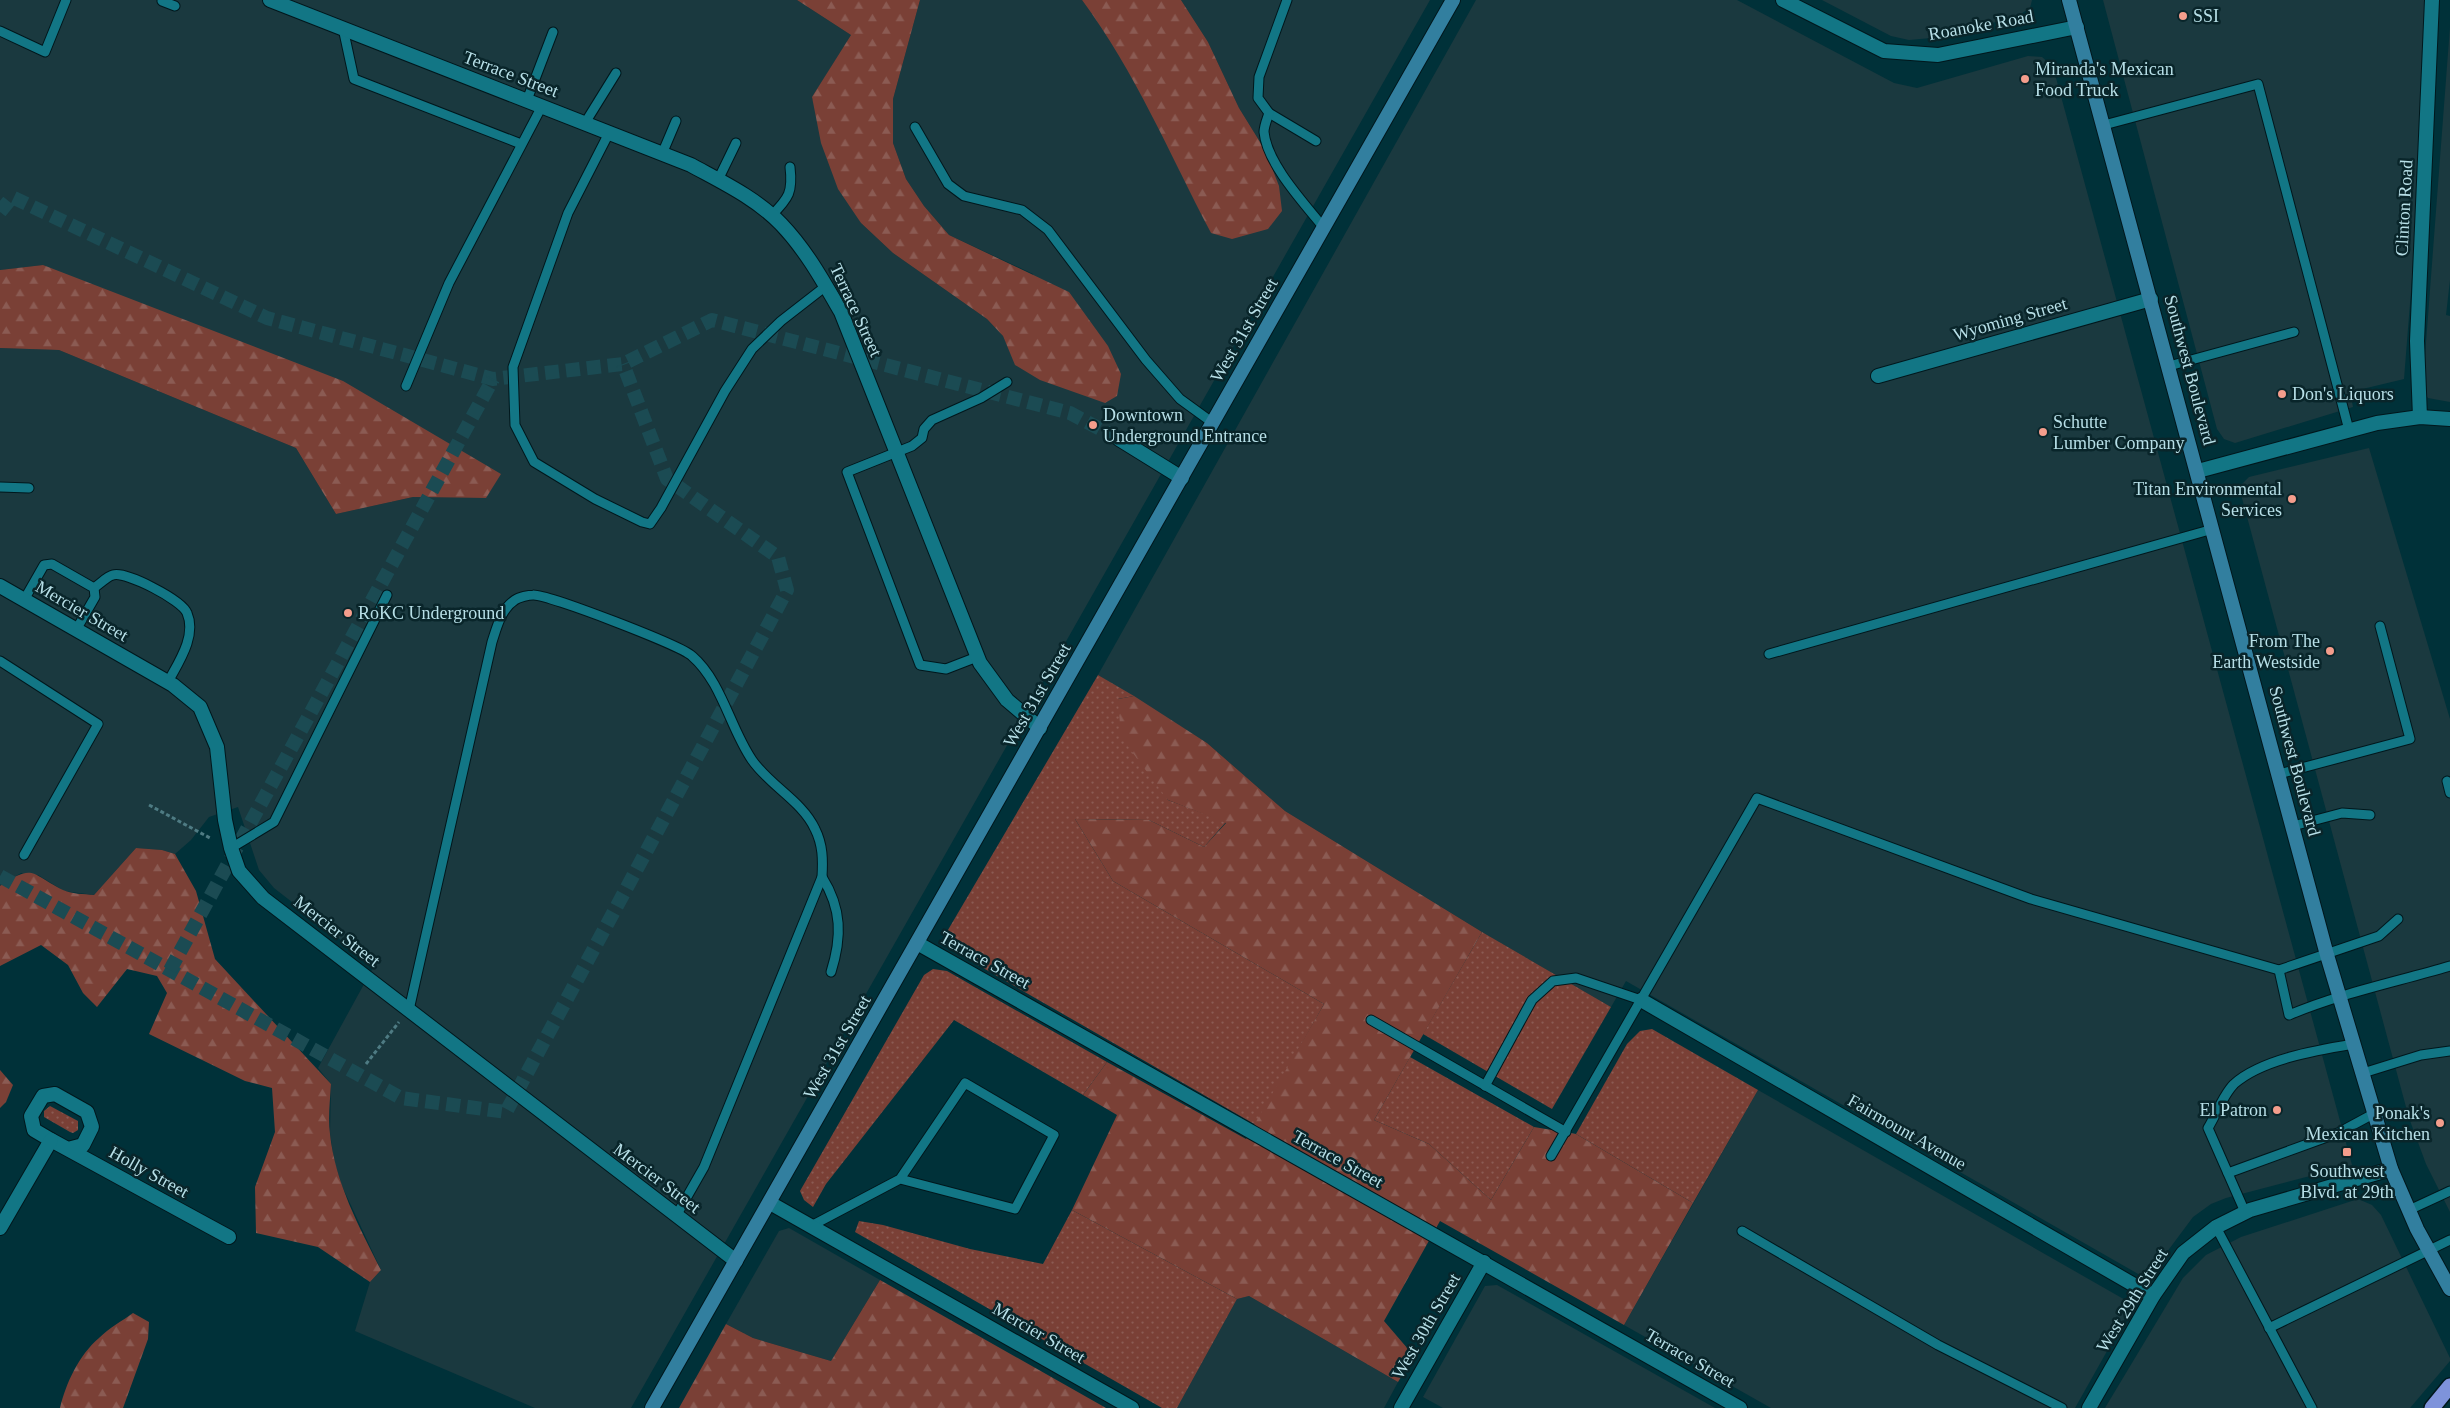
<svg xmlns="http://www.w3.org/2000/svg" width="2450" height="1408" font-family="'Times New Roman',serif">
<defs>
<pattern id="grass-dots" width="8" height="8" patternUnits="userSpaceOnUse" patternTransform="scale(1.25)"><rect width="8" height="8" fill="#7a4036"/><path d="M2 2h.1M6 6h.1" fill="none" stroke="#8b5b53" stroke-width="1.8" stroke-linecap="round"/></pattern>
<pattern id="forest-firs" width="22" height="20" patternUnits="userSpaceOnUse" patternTransform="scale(1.25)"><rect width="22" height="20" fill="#7a4036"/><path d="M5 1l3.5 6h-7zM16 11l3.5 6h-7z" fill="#8b5b53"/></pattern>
</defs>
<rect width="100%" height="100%" fill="#003139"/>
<!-- built -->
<g fill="#1a393f">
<path d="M0,0h797l54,35 -39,63 49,125 32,30 94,66 16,17 13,29 17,-91 -84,-39 -25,-29 -18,-27 -13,-36v-44l27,-99h162l27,37 36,61 66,135 54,-83 -26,-42 -31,-66 -27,-42h249l-799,1408h-96l-180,-77 15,-49 11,-12 -39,-84 -8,-25 -4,-28 1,-49 -13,-16 56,-102 -100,-78 -15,-18 -21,-63 -29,10 -18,23 -16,14 -13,-4 -26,-2 -42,47 -30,-4 -26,-16 -17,-2 -21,13v-538l59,2 237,98 40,66 77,-17 73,1 -443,-233 -43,5z"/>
<path d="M1476,0h261l157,83 23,5 111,-32 14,1 11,10 299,1098 -126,33 -15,6 -18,13 -41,55 -12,3 -514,-294 -15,26 -129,-75 -197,-121 -78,-68 -109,-68z"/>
<path d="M1822,0h210l-2,8 -14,9 -85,21 -22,2 -18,-4z"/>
<path d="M2103,0h331l-30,379 -54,13 3,15 -118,36 -11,-4 -7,-10z"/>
<path d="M2450,27v253l-4,35 4,1v86l-22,-4 -4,-5 -1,-11z"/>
<path d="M2369,448l81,271v493l-24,-48 -17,-46 -170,-631 10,-10z"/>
<path d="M1758,1090l369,211 2,11 -54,96h-304l-147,-83z"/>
<path d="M2358,1199l14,6 9,10 69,143v3l-40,47h-305l78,-130 23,-23 35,-18z"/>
<path d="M789,1228l91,52 -49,81 -78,-23 -27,-14 53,-93z"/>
<path d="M1497,1285l218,123h-272l-20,-11 62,-111z"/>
<path d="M1249,1296l149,86 -14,26h-207l60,-109z"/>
</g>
<!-- grass -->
<g fill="url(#grass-dots)">
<path d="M1098,675l36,21 -16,3 50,101 58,22 -22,25 -55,-27 -74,-1 38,62 211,123 -68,121 -306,-176 -5,-14z"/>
<path d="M1482,932l129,75 -59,102 -129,-75z"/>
<path d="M933,969l14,2 160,91 -24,33 -129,-75 -128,164 -13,23 -9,-7 -4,-9 124,-216z"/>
<path d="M1652,1029l106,61 -65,113 -117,-69 51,-90 13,-13z"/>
<path d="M1410,1057l124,70 -43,73 -62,-56 -55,-24z"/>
<path d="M50,1106l28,15v9l-5,3 -3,-1 -26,-15v-6z"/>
<path d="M1072,1210l165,89 -60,109h-15l-307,-176 4,-11 24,4 87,24 73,15z"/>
</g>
<!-- forest -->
<g fill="url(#forest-firs)">
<path d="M797,0h123l-27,99v44l13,36 18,27 25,29 120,57 39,54 13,28 -4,22 -12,7 -65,-23 -25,-15 -12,-29 -16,-17 -94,-66 -32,-30 -23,-34 -17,-46 -9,-46 39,-62z"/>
<path d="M1082,0h99l27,42 31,66 26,42 14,36 3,25 -14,18 -36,10 -21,-6c-42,-80 -75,-160 -129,-233z"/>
<path d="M43,265l300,116 158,93 -15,24 -73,-1 -77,17 -40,-66 -237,-98 -59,-2v-78z"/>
<path d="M1134,696l73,47 78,68 197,121 -108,188 55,24 62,56 43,-73 42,7 117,69 -69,122 -184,-104 -56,100 30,35 -16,26 -149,-86 -12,3 -165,-89 45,-95 -34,-20 24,-33 139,77 78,-135 -211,-123 -38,-62 74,1 55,27 22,-24 -58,-23 -47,-63 -3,-38z"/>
<path d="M136,848l26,2 13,4 21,37 19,68 116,125c-1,17 -3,34 -1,50 5,48 29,93 51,136l-11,12 -52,-35 -62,-14 -1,-46 20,-55 -3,-44 -27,-7 -96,-47 18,-41 -10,-17 -30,-7 -30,38 -14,-14 -15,-28 -27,-20 -41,21v-80c35,-23 30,-12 63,4 8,4 21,4 31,5z"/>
<path d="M0,1070l13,15 -7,17 -6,6z"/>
<path d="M880,1280l226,128h-427l47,-84 27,14 78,23z"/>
<path d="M133,1313l16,9 -1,17 -25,69h-63c6,-25 19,-53 39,-70 10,-10 23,-17 34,-25z"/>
</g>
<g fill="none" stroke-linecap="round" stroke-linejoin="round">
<!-- minor-tunnel -->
<g stroke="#1b4b53" stroke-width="14" stroke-dasharray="14 7" stroke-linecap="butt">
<path d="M0,212l12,-15 255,121 226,61 130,-15 89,-44 358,93 49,26"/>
<path d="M0,876l401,222 105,14 281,-522 -9,-33 -111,-78 -44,-115"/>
<path d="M170,970l323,-591"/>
</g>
<defs>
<g id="service">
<path d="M1287,0l-28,77 -1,21 11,15 47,28"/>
<path d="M162,1l13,5"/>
<path d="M343,28l11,51 167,65"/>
<path d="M0,31l45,21 21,-52"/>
<path d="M527,100l26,-68"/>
<path d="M1269,113c-2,6 -5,13 -5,19 3,32 40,71 60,96"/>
<path d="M585,123l31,-50"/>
<path d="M2104,125l154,-41 91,346"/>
<path d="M915,127l33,57 16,12 58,14 26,20 98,130 34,39 33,24"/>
<path d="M609,133l-41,80 -55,154 2,58 19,37 61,37 47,23 8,2 11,-16 64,-117 27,-42 29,-28 45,-35"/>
<path d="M662,154l14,-33"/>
<path d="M718,180l18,-37"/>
<path d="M771,216c18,-18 22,-24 19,-49"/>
<path d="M2169,366l125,-34"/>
<path d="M406,386l43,-103 93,-177"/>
<path d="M0,487l29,1"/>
<path d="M94,588c5,-3 13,-12 19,-13 13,-4 69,25 74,38 10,23 -9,50 -19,69"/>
<path d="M24,600l20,-35 8,-1 42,24 1,9 -19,33"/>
<path d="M1769,654l444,-125"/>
<path d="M977,657l-31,12 -26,-4 -73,-193 65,-26 10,-8 2,-9 8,-9 49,-22 26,-16"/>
<path d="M0,661l98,63 -74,131"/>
<path d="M2279,774l131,-35 -30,-113"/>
<path d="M2447,781l3,12"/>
<path d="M2293,826l49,-13 28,2"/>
<path d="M231,848l43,-26 113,-227"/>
<path d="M822,877c20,32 20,60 9,95"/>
<path d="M2398,919l-19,17 -100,34 10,45c52,-22 107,-33 161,-49"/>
<path d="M409,1010l83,-368c5,-15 9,-33 23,-42 4,-3 14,-5 18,-5 14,-1 147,50 159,61 30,26 38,72 60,104 18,26 50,41 63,69 8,16 8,31 7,48l-118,290 -28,49"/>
<path d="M1371,1020l195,112"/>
<path d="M2363,1073l58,-18 29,-4"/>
<path d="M1485,1086l47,-86 21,-19 23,-3 65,22"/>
<path d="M1551,1156l206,-358 274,101 248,71"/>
<path d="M2228,1173l110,-40 37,-20"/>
<path d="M2409,1210l41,-19"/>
<path d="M2245,1212l-37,-84c8,-13 15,-33 26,-44 28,-25 84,-34 120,-40"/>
<path d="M811,1226l89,-47 115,30 39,-74 -89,-52 -65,96"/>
<path d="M2216,1227l96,181"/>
<path d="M1742,1231l196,114 124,63"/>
<path d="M2269,1328l181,-88"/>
</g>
<g id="minor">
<path d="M270,0l421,165c31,17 65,33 90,59 25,26 42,57 60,88l139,351 27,37 33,28"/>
<path d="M1783,0l101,51 54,4 139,-28"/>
<path d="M1878,376l273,-77"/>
<path d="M2420,417l-3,-76 15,-341"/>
<path d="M1119,439l63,39"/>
<path d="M2198,471l179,-48 43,-6 30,2"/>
<path d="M0,586l173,99 27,22 17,40 8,73 6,28 8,23 24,27 473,363"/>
<path d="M917,943l823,465"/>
<path d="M1641,1000l512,296"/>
<path d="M68,1149l15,-4 9,-18 -5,-15 -32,-18 -12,2 -12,20 3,14 17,10 154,84 24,13"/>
<path d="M770,1203l362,205"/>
<path d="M0,1228l51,-88"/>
<path d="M1401,1408l83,-146"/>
<path d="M2089,1408l64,-112 30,-43 33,-26 34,-17 141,-41"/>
</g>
<g id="secondary">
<path d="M2069,0l258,955 64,214 26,60 33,60"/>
<path d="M652,1408l801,-1408"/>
</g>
<path id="motorway" d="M2432,1408l18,-22"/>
</defs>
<!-- service casing -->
<use href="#service" stroke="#00171c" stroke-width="11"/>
<!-- minor casing -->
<use href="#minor" stroke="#00171c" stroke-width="16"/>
<!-- secondary casing -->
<use href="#secondary" stroke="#00171c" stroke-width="16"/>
<!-- motorway casing -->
<use href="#motorway" stroke="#00171c" stroke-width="18"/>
<!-- path -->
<g stroke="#4e7b83" stroke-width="3" stroke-dasharray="4 2.5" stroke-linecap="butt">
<path d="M149,805l61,33"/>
<path d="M366,1064l33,-42"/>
</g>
<!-- service -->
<use href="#service" stroke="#127685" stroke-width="9"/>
<!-- minor -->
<use href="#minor" stroke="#127685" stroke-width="14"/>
<!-- secondary -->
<use href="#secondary" stroke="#327f9f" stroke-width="14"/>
<!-- motorway -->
<use href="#motorway" stroke="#7e93db" stroke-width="15"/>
</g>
<!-- markers -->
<g fill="#f49d8c" stroke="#09252a" stroke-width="2">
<circle cx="2183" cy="16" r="5"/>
<circle cx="2025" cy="79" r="5"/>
<circle cx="2282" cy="394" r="5"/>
<circle cx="1093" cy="425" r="5"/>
<circle cx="2043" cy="432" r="5"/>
<circle cx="2292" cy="499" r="5"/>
<circle cx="348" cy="613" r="5"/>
<circle cx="2330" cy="651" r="5"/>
<circle cx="2277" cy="1110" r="5"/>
<circle cx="2440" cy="1123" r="5"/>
<rect x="2342" y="1147" width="10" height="10" rx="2.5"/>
</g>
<g text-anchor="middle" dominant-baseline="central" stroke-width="5" stroke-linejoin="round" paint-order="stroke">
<!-- poi labels -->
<g font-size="18" fill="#b7dfe7" stroke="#09252a" text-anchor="start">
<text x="2193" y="16">SSI</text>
<text x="2035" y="69">Miranda's Mexican<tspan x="2035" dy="21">Food Truck</tspan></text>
<text x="2292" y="394">Don's Liquors</text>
<text x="1103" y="415">Downtown<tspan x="1103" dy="21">Underground Entrance</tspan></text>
<text x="2053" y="422">Schutte<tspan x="2053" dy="21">Lumber Company</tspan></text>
<text x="2282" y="489" text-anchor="end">Titan Environmental<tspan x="2282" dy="21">Services</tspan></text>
<text x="358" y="613">RoKC Underground</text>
<text x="2320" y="641" text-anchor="end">From The<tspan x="2320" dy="21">Earth Westside</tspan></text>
<text x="2267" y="1110" text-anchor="end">El Patron</text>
<text x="2430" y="1113" text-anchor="end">Ponak's<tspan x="2430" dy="21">Mexican Kitchen</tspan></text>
<text x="2347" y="1171" text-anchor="middle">Southwest<tspan x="2347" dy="21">Blvd. at 29th</tspan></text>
</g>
<!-- street labels -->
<g font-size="18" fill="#b7dfe7" stroke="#09252a">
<text transform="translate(1981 25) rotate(-10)">Roanoke Road</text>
<text transform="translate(511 74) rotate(21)">Terrace Street</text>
<text transform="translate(2404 208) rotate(-87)">Clinton Road</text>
<text transform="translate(856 310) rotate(65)">Terrace Street</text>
<text transform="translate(2010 319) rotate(-16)">Wyoming Street</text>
<text transform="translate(1244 330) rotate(-60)">West 31st Street</text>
<text transform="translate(2190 370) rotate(75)">Southwest Boulevard</text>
<text transform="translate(82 611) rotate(30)">Mercier Street</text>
<text transform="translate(1037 695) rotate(-60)">West 31st Street</text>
<text transform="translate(2295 761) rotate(75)">Southwest Boulevard</text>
<text transform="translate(337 931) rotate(38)">Mercier Street</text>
<text transform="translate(985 960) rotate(29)">Terrace Street</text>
<text transform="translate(837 1047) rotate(-60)">West 31st Street</text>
<text transform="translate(1907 1132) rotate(30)">Fairmount Avenue</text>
<text transform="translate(1338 1159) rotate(29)">Terrace Street</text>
<text transform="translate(149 1172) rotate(29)">Holly Street</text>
<text transform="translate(657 1178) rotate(37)">Mercier Street</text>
<text transform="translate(2132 1300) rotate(-58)">West 29th Street</text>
<text transform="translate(1426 1326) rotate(-60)">West 30th Street</text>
<text transform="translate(1039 1333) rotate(30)">Mercier Street</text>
<text transform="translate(1690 1358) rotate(30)">Terrace Street</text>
</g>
</g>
</svg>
